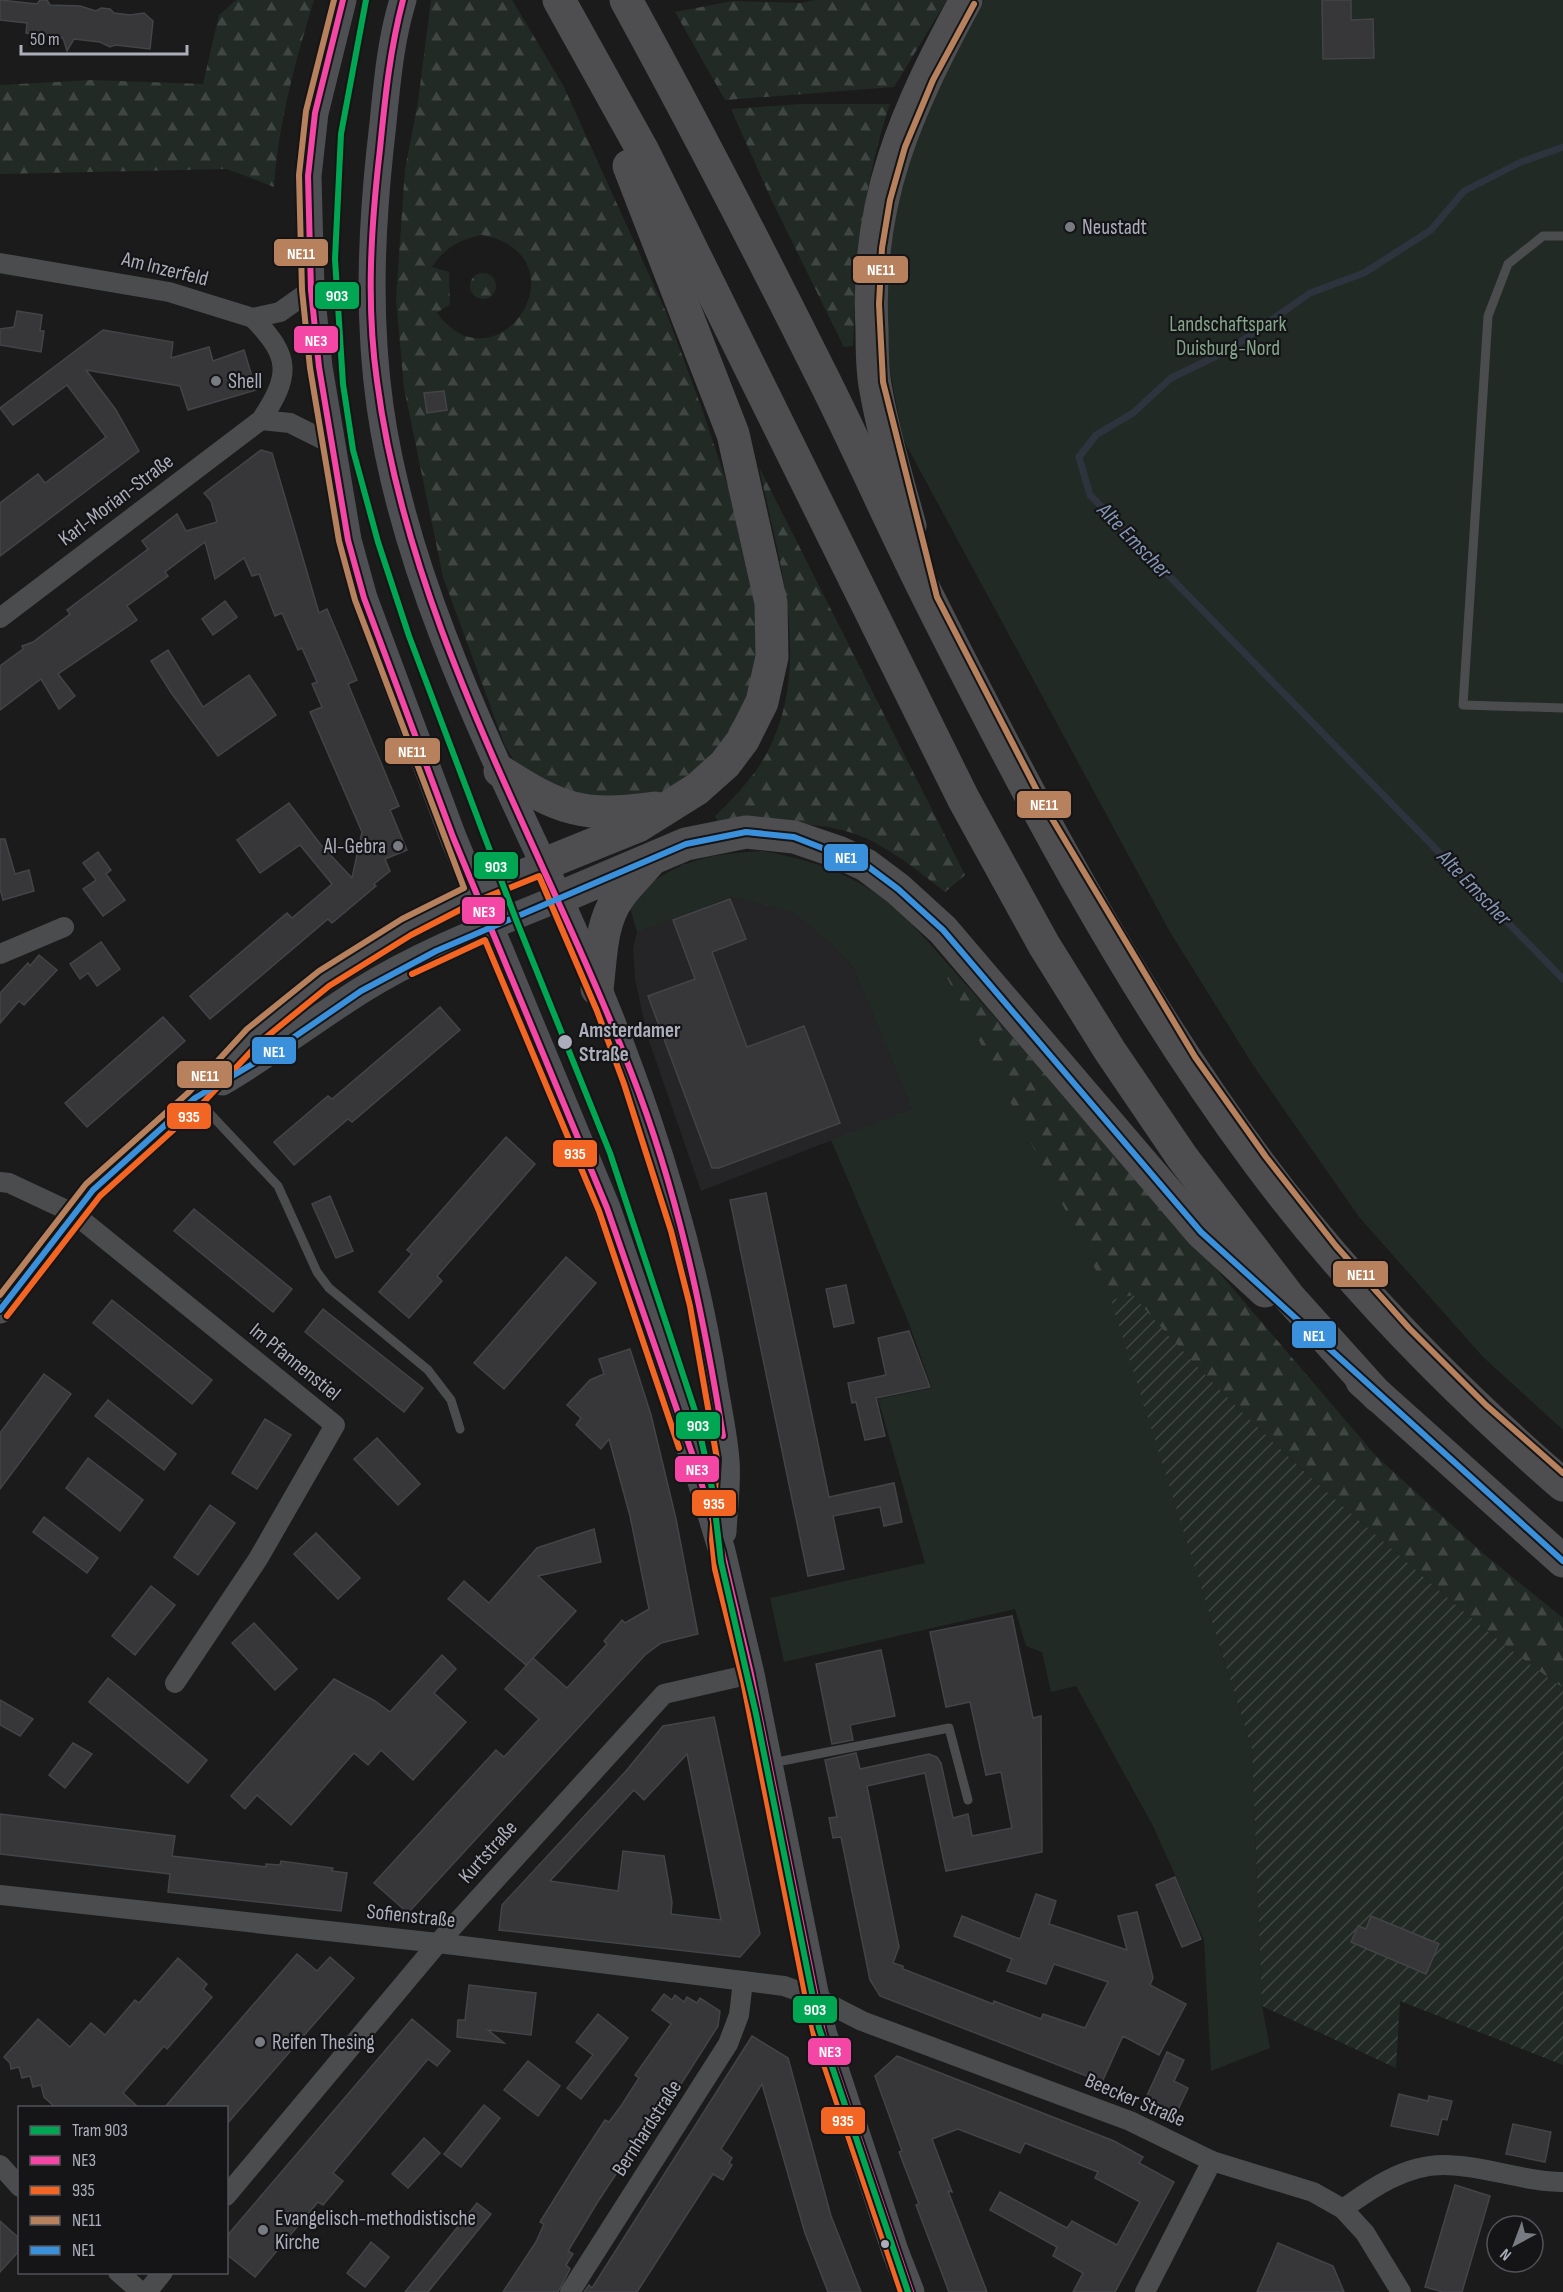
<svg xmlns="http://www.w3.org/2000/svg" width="1563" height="2292" font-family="'Sofia Sans Condensed',sans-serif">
<defs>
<pattern id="forest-firs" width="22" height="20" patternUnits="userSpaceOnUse" patternTransform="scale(1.5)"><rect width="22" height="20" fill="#222a25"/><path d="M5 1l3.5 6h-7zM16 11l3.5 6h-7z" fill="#3f4643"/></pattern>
<pattern id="garden-furrows" width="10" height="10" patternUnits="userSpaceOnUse" patternTransform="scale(1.5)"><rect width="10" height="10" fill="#222a25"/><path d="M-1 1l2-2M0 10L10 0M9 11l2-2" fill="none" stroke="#3f4643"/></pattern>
</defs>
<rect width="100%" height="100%" fill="#1b1b1b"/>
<!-- built -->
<path fill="#252527" d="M731,897l63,15 40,34 20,23 58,140 -211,82 -53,-153 -13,-58 -2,-32 4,-16z"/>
<!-- forest -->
<g fill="url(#forest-firs)" fill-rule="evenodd">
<path d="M236,0h78c-18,59 -36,124 -40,187l-47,-18 -227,5v-89l92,-5 111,4 16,-69z"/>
<path d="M431,0h81l51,85 103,227 36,97 30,90 23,100 3,60 -20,70 -33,34 -29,23 -39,14 -43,3 -71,-28 -18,-29 -62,-169 -39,-189 -8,-89 9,-130 13,-67zM482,235c7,2 15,3 22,7 71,37 -13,145 -67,71l13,-9 -1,-32 -17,-5c12,-19 28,-28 50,-32z"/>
<path d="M815,0h132l-53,87 -169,13 -50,-88 58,-11 68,2z"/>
<path d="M801,104h89c-27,79 -34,158 -37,242l-9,1 -72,-146 -41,-92z"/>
<circle cx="483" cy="286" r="13"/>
<path d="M759,467l206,408 -20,17c-23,-18 -45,-36 -71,-50 -45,-24 -104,-19 -153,-15l-6,-11c20,-19 39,-39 52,-63 47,-88 11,-196 -8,-286z"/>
<path d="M762,851c45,8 88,22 125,50 16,12 29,29 43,43l258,292 188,220 109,99 78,63v70c-60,-41 -116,-90 -170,-138 -92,-79 -182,-163 -261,-255l68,291 -369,-446 81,-31 -58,-141 -20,-22 -41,-34 -62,-15 -94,35 45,-67z"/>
</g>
<!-- park -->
<g fill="#222a25">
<path d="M984,0h579v1430l-80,-73 -124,-140 -106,-152 -83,-133 -266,-491c-13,-58 -26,-132 -16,-191 10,-59 30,-119 54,-174 12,-26 28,-51 42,-76z"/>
<path d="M762,851c45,8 88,22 125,50 16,12 29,29 43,43l181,356 141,449 10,257 8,42 -59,23 -7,-131 -51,-114 -77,-140 -25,6 -9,-40 -16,-6 -11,-37 -231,53 -14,-64 155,-35 -47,-164 54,-11 -24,-67 -77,-181 81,-31 -58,-140 -20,-23 -40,-34 -63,-15 -94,35 -9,-31c45,-39 76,-47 134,-50z"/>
</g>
<!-- garden -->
<path fill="url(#garden-furrows)" d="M1133,1295c78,92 168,176 260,255 54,48 110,97 170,138v377l-163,-64 -4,67 -134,-62 -10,-257 -141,-449z"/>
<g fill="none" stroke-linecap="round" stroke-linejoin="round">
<!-- stream -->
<path stroke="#2d343d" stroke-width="7" d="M1563,147l-42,15 -57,29 -33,39 -67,43 -54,20 -81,57 -58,28 -38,35 -37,22 -17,22 11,38 473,484"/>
</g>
<!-- building -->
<g fill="#373739" stroke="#434447" stroke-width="1.5" fill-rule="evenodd">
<path d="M0,0l37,4 3,-4h7l3,5 30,1 16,5 5,-3 9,1 4,4 16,2 14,-2 9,8 -3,28 -35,-4 -5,2 -10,-5 -26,-3 -7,12 -4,-13 -37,-5 1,-10 -27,-3z"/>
<path d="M1322,0h29v20l22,-1 1,39 -51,1z"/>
<path d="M17,311l25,4 -2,16h4l-3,21 -41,-7v-16l14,-2z"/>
<path d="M103,330l70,12 -2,16 38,-11 4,14 31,-11 12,40 -68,20 -8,-24 -94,-16 30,40 23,41 -139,105v-53l38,-29 7,9 61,-46 -39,-52 -54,40 -13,-17z"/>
<path d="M444,391l3,19 -20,3 -3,-20z"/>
<path d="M261,450l11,3 47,160 8,-4 30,71 -9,4 51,122 -9,4 17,40 -22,9 5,12 -16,13 2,2 -44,37 -4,-4 -118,100 -20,-23 97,-83 5,5 40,-34 -32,-39 -40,28 -23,-33 52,-37 32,42 31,33 10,-46 -52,-120 12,-5 -10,-23 5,-2 -15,-34 -4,2 -16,-37 -7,3 -16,-42 -7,2 -8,-18 -29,21 -10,-37 -40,30 3,4 -41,30 10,14 -79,54 17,22 -16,13 -18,-30 -41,31v-44l23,-17 -1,-3 11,-4 37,-28 -3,-4 81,-61 -6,-8 35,-27 9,17 31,-9 -6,-21 -7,-8z"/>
<path d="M225,601l12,16 -24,18 -11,-16z"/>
<path d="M168,650l35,57 46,-32 27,40 -58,41 -46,-62 -21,-33z"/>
<path d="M0,839h5l10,35 14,-4 5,21 -31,9 -3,-11z"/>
<path d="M98,852l13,18 -5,4 19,26 -22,16 -20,-27 13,-9 -13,-17z"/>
<path d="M730,899l16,40 -34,13 35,95 57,-21 36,97 -121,45h-7l-64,-172 47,-17 -22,-59z"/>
<path d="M101,942l19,27 -23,17 -9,-13 -8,6 -10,-15z"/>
<path d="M39,955l18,15 -33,35 -5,-4 -19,22v-30l28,-30 2,3z"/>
<path d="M440,1007l20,23 -108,92 -4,-3 -54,46 -20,-23 54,-46 4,3z"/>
<path d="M163,1017l22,24 -98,86 -22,-24z"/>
<path d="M506,1137l29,27 -98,112 5,5 -33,37 -30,-26 33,-38 -5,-4z"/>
<path d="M766,1193l63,304 65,-14 8,39 -18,4 -4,-19 -47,9 11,53 -36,7 -78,-376z"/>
<path d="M330,1196l23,55 -17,7 -24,-54z"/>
<path d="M194,1209l98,80 -19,23 -99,-81z"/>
<path d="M566,1257l30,26 -92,106 -30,-26z"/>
<path d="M846,1285l8,38 -20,4 -8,-38z"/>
<path d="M112,1300l100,80 -20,24 -99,-81z"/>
<path d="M323,1309l100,79 -19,24 -99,-80z"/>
<path d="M909,1331l21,56 -54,11 9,38 -20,4 -9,-38 -4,1 -4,-20 38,-8 -8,-37z"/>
<path d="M630,1349l21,66 25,104 22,115 -37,9 -16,12 -237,258 -34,-30 122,-133 8,7 35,-38 -34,-30 28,-31 -7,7 -78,-66 16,-18 25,22 48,-55 57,-19 7,33 -63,14 38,35 -43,47 34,30 40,-44 -3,-3 18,-21 3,3 24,-14 -19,-93 -21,-77 -8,10 -25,-24 5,-7 -14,-13 23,-25 14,-6 -5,-15z"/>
<path d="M44,1374l27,20 -71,95v-56z"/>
<path d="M108,1400l68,54 -12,16 -69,-54z"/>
<path d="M265,1419l26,16 -34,54 -25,-16z"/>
<path d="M377,1438l43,46 -22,21 -44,-46z"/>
<path d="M88,1458l55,42 -23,31 -54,-43z"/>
<path d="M210,1505l25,18 -37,52 -24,-18z"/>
<path d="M44,1517l54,41 -11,15 -54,-41z"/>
<path d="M316,1533l44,45 -22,21 -44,-45z"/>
<path d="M151,1586l24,19 -40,50 -23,-19z"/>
<path d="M1012,1616l21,102 8,-2 1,136 -96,19 -21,-98 -58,13 32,161 -6,16 10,3v3l90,35 1,-3 47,18 2,-5 42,14 23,-46 -54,-18 -8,20 -39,-13 5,-12 -58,-23 8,-20 58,23 16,-45 20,7 -7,23 78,26 -9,-34 19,-4 16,66 -3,7 36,19 -27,51 -36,-19 -21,46 -222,-86 -10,-16 -29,-143 -8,1 -4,-20 8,-1 -12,-57 31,-7 4,16 69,-15 8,3 4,6 12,55 15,-4 4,22 40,-8 -11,-56 -15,3 -16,-73 -24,5 -16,-75z"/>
<path d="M254,1623l43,46 -22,21 -43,-47z"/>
<path d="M881,1650l14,66 -45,9 3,15 -21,4 -16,-80z"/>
<path d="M442,1655l14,14 -22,24 32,29 -53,58 -32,-30 -13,15 -14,-12 -63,72 -34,-30 -12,14 -14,-13 103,-117 41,22 15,11z"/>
<path d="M108,1678l99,82 -19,23 -99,-81z"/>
<path d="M0,1700l33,19 -13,17 -20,-11z"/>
<path d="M714,1717l46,217 -20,23 -241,-27 3,-25 124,-134 37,-45zM687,1754l34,166 -50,-6 1,-12 -8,-46 -41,-5 -5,40 -68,-10 84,-91 10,10z"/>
<path d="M73,1743l19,11 -27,34 -16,-13z"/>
<path d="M0,1814l175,22 -3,20 94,11v-3l14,1 1,-4 52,7 -1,3 15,2 -6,38 -173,-19 2,-18 -170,-20z"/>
<path d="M1175,1877l26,62 -19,8 -26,-62z"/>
<path d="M1371,1916l68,28 -13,30 -75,-32 7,-16 8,3z"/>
<path d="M297,1954l20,17 13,-14 24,21 -128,147v-17h-62z"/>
<path d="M178,1958l29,26 -4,5 9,8 -45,52 -3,-3 -41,47 16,15h-83l-12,-11 -3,-12 -8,2 -3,-11 -8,2 -3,-11 -8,2 -1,-6 -6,-6 34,-38 32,28 21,-24 14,12 30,-35 4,3z"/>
<path d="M469,1985l67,8 -5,42 -43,-5 16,13 -47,-6 1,-17h7z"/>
<path d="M664,1994l8,6 3,-5 9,7 3,-5 10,6 3,-5 20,13 -2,15 -70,110 -5,-3 -46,70 -29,48 5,3 -7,11 4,4 -12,23h-55l33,-50 8,-18 -4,-2 37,-59 28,-43 4,2 12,-16 18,-28 -4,-3 36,-51 -19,-14z"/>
<path d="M598,2014l30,24 -47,61 -14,-11 26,-33 -17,-13z"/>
<path d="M412,2019l38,32 -13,15 -9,-7 -95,114 10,8 -20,24 -5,-3 -63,75 -29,-23v-17z"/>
<path d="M752,2036l36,22 43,158 30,76h-33l-23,-59 -43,-149 -41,65 11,9 -3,5 3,2 -9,15 -10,-6 -76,118h-53l5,-7 3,3z"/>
<path d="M1167,2052l17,8 -10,21 14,7 -12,26 -31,-14z"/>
<path d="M897,2056l217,85 29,16 -4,6 35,19 -59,110h-42l10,-19 -30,-17 4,-9 -67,-37 10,-18 67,36 5,-7 45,24 23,-43 -45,-24 3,-6 -73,-29 -5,10 -62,-24 -26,10 20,53 -4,-1 39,101h-38l-33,-87 3,-1 -20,-52 3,-1 -27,-75z"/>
<path d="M528,2061l32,25 -22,30 -34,-26z"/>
<path d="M1399,2094l29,7 1,-5 23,5 -5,19 -5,-1 -4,16 -47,-9z"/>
<path d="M484,2105l16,13 -39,49 -17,-13z"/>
<path d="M1513,2124l38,8 -6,30 -39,-8z"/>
<path d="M424,2138l16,15 -32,35 -16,-14z"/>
<path d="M1455,2185l35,11 -28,96h-19l-18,-5z"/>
<path d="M477,2203l14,11 -63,78h-23z"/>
<path d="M0,2221l20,18v11l-20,22z"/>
<path d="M371,2242l18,15 -24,30 -18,-14z"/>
<path d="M1278,2243l55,23 11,26h-87z"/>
</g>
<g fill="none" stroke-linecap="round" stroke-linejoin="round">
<!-- lane -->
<g stroke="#4b4c4e" stroke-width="9">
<path d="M1563,236h-20l-35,28 -20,52 -25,389 100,3"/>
<path d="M197,1100l81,86 39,86 12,16 99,82 23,30 9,29"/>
<path d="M772,1763l177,-35 19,72"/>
</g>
<!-- street -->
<g stroke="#4b4c4e" stroke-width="20">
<path d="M0,263l169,29 84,26 27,-6 31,-22"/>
<path d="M261,420l29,3 40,20"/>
<path d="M0,618l261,-198c30,-45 30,-63 -8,-102"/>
<path d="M0,954l64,-27"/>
<path d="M0,1182l9,1 64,30 262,212 -77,134 -83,124"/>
<path d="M0,1895l438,48 346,43 31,11 47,24 268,100 82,40 101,31 30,17 22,24 36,59"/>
<path d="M0,2165l20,22"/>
<path d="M226,2196l212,-253 226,-249 87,-20"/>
<path d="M1343,2209c29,-21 62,-44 100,-44 41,0 80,17 120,17"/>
<path d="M118,2272l23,20"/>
<path d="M147,2292l16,-20"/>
<path d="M570,2292l158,-248 11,-29 4,-34"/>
<path d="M1145,2292l67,-131"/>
</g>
<!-- secondary -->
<g stroke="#4e4f52" stroke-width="27">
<path d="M343,0l-28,113 -7,63 3,114 8,77 29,173 16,58 89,239 154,371 88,254 27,89 29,123 72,358 72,219 16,41"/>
<path d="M403,0c-15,48 -17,101 -23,150 -9,86 -12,170 0,256 22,158 97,316 164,459 78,166 143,342 171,524 4,23 9,47 11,71 2,23 -2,49 -3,72"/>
<path d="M222,1082c48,-28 91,-61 138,-91 62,-39 132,-65 199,-93"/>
<path d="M0,1310l93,-120 102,-92 58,-62 71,-57 83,-52 68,-35 69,-28"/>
</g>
<!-- highway -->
<g stroke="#4e4e51" stroke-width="33">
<path d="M559,0l84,151 320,647 81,147 66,106 72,106 107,140 89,99"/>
<path d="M626,0c67,122 131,246 193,370 39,77 73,156 112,233 97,193 198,385 327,559 90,121 192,225 305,323"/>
<path d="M910,526c-13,-47 -27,-94 -35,-141 -3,-18 -3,-37 -3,-55 -7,-129 34,-219 94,-330"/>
<path d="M500,771c60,39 83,47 155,37"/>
<path d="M544,864l94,-38 59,-37 28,-25 18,-24 19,-38 10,-45 -1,-54 -38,-169 -104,-268"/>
<path d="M559,898l127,-54 60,-12 48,5 44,15 28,13 32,24 45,41 258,302 64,59"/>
<path d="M597,989c4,-30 3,-65 21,-91 9,-13 21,-24 31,-36"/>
<path d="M1362,1381l201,180"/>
</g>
<defs>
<g id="bus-1">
<path d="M343,0l-28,113 -7,63 3,114 8,77 29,173 16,58 89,239 154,371 88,254 27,89 29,123 72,358 88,260"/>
<path d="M403,0c-13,49 -18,98 -23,149 -9,77 -14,155 -3,232 32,246 166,464 254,691 46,117 72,240 92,364"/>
</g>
<g id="bus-2">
<path d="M412,974l73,-34 114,271 80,237"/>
<path d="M7,1316l93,-120 101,-91 58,-62 70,-57 82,-51 68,-35 60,-24 58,135 27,73 47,147 19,75 27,153 -5,81 3,29 28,112 63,318 8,36 87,257"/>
</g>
<g id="bus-3">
<path d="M974,4l-41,76 -28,67 -15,53 -8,48 -3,56 4,78 54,215 111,215 147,245 71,100 70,89 73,82 77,77 77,68"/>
<path d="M0,1295l86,-111 103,-92 58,-63 72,-58 83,-52 62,-31 -109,-288 -16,-59 -29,-173 -8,-78 -3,-115 7,-64 28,-111"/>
</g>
<path id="bus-4" d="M0,1310l93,-120 102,-92 73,-43 93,-64 75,-40 250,-107 60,-12 48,5 72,28 32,24 45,41 258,302 362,329"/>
</defs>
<!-- bus-1 casing -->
<use href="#bus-1" stroke="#151517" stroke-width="10"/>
<!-- bus-2 casing -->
<use href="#bus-2" stroke="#151517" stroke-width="10"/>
<!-- bus-3 casing -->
<use href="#bus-3" stroke="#151517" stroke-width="10"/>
<!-- bus-4 casing -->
<use href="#bus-4" stroke="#151517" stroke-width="10"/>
<!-- bus-1 -->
<use href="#bus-1" stroke="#f346a5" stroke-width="6"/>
<!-- bus-2 -->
<use href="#bus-2" stroke="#f26522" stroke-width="6"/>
<!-- bus-3 -->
<use href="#bus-3" stroke="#b6815c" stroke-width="6"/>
<!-- bus-4 -->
<use href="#bus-4" stroke="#3a90db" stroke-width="6"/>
<defs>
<path id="tram-1" d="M366,0l-25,134 -6,125 8,125 10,66 25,92 31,94 106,281 95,236 85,258 18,82 8,69 35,152 63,314 89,264"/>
</defs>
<!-- tram-1 casing -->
<use href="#tram-1" stroke="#151517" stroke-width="10"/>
<!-- tram-1 -->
<use href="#tram-1" stroke="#00a651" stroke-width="6"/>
</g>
<!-- markers -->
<g fill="#797b83" stroke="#151517" stroke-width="2">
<circle cx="1070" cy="227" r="6"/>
<circle cx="216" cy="381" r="6"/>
<circle cx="398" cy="846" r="6"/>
<circle cx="260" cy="2042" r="6"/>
<circle cx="263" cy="2230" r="6"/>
</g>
<g fill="#acafbb" stroke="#151517" stroke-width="2">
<circle cx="565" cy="1042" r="8"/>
<circle cx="885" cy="2244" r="5"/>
</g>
<g text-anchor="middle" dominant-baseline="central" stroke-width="4.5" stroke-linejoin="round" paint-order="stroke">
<!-- poi labels -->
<g font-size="21" fill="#acafbb" stroke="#151517" text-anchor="start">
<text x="1082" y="227">Neustadt</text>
<text x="228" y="381">Shell</text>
<text x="386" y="846" text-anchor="end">Al-Gebra</text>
<text x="272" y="2042">Reifen Thesing</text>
<text x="275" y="2218">Evangelisch-methodistische<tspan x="275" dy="24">Kirche</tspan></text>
</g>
<!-- street labels -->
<g font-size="21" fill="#acafbb" stroke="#151517">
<text transform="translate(165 269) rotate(14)">Am Inzerfeld</text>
<text transform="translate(116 500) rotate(-37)">Karl-Morian-Straße</text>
<text transform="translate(295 1362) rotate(39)">Im Pfannenstiel</text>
<text transform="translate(488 1852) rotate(-48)">Kurtstraße</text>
<text transform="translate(411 1916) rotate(6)">Sofienstraße</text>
<text transform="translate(1135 2100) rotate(23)">Beecker Straße</text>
<text transform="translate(647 2128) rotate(-57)">Bernhardstraße</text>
</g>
<!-- park labels -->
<g font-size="21" fill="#83a68b" stroke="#151517">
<text x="1228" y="324">Landschaftspark<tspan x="1228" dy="24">Duisburg-Nord</tspan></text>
</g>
<!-- stop labels -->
<g font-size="21" font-weight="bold" fill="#acafbb" stroke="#151517" text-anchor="start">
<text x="579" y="1030">Amsterdamer<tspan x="579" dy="24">Straße</tspan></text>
</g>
<!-- water labels -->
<g font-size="22" font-style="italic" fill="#8497b6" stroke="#151517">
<text transform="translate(1134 541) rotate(46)">Alte Emscher</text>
<text transform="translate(1474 888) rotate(46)">Alte Emscher</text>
</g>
</g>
<g stroke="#151517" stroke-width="2">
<rect x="273" y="238" width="56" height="29" rx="6" fill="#b6815c"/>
<rect x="852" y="255" width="57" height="29" rx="6" fill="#b6815c"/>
<rect x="314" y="281" width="46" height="29" rx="6" fill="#00a651"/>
<rect x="293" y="325" width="46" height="29" rx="6" fill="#f346a5"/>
<rect x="384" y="737" width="57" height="28" rx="6" fill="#b6815c"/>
<rect x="1016" y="790" width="56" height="29" rx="6" fill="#b6815c"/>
<rect x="823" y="843" width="46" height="29" rx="6" fill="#3a90db"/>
<rect x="473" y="851" width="46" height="29" rx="6" fill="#00a651"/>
<rect x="461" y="896" width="45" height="29" rx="6" fill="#f346a5"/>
<rect x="251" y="1036" width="46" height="29" rx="6" fill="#3a90db"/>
<rect x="176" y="1060" width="57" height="29" rx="6" fill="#b6815c"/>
<rect x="166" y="1102" width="46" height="28" rx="6" fill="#f26522"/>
<rect x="552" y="1139" width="46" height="29" rx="6" fill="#f26522"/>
<rect x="1332" y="1260" width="57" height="28" rx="6" fill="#b6815c"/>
<rect x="1291" y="1320" width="46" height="29" rx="6" fill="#3a90db"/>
<rect x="675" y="1411" width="46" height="29" rx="6" fill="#00a651"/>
<rect x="674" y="1455" width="46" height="28" rx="6" fill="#f346a5"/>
<rect x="691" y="1489" width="46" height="28" rx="6" fill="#f26522"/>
<rect x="792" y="1995" width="46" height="29" rx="6" fill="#00a651"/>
<rect x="807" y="2037" width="45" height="29" rx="6" fill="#f346a5"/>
<rect x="820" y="2106" width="46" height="29" rx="6" fill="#f26522"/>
</g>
<g font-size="16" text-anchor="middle" font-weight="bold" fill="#fff">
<text x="301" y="259">NE11</text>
<text x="881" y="275">NE11</text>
<text x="337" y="301">903</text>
<text x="316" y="346">NE3</text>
<text x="412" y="757">NE11</text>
<text x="1044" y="810">NE11</text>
<text x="846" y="863">NE1</text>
<text x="496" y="872">903</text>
<text x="484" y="917">NE3</text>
<text x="274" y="1057">NE1</text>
<text x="205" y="1081">NE11</text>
<text x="189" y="1122">935</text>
<text x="575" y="1159">935</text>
<text x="1361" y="1280">NE11</text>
<text x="1314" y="1341">NE1</text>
<text x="698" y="1431">903</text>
<text x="697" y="1475">NE3</text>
<text x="714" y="1509">935</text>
<text x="815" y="2015">903</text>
<text x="830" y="2057">NE3</text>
<text x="843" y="2126">935</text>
</g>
<!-- legend -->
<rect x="18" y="2106" width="210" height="168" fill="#151517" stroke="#515359" stroke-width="1.5"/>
<rect x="30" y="2126" width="30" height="9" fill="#00a651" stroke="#515359" stroke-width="1.5"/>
<text x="72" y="2136" font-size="18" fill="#acafbb">Tram 903</text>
<rect x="30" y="2156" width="30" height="9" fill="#f346a5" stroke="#515359" stroke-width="1.5"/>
<text x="72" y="2166" font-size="18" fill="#acafbb">NE3</text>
<rect x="30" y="2186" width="30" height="9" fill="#f26522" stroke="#515359" stroke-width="1.5"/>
<text x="72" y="2196" font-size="18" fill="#acafbb">935</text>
<rect x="30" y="2216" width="30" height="9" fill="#b6815c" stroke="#515359" stroke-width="1.5"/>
<text x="72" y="2226" font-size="18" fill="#acafbb">NE11</text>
<rect x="30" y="2246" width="30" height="9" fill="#3a90db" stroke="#515359" stroke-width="1.5"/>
<text x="72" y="2256" font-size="18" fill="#acafbb">NE1</text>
<!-- north arrow -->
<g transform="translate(1515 2244) rotate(221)"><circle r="28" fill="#151517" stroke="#515359" stroke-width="1.5"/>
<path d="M0-4.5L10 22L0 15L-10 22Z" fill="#797b83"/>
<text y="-9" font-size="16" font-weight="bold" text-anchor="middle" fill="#acafbb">N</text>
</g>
<!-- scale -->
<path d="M21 45v9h166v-9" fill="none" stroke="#acafbb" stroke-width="3"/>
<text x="30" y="45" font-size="18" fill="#acafbb" stroke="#151517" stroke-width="4.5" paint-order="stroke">50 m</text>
</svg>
